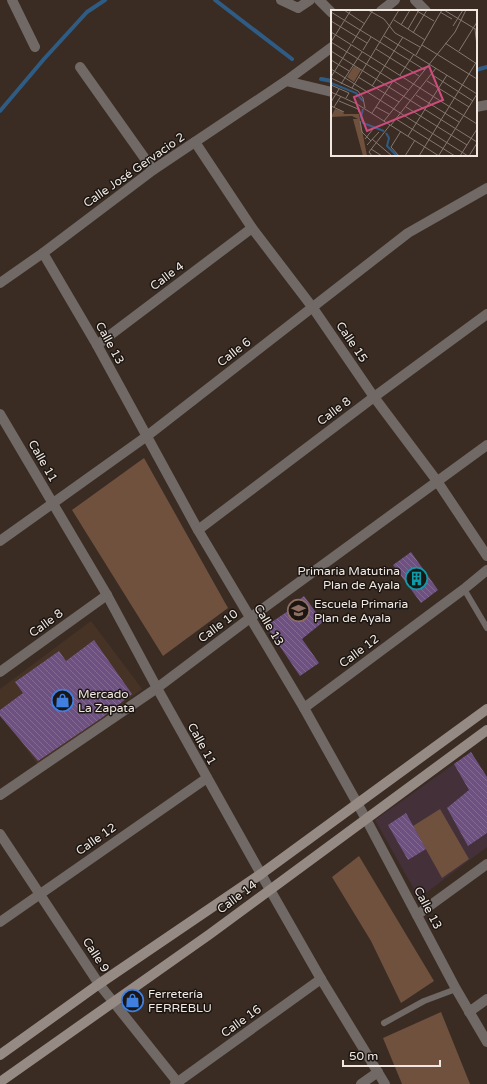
<svg xmlns="http://www.w3.org/2000/svg" width="487" height="1084" font-family="'Varela Round',sans-serif">
<defs>
<pattern id="building-back-hatch" width="6" height="6" patternUnits="userSpaceOnUse"><rect width="6" height="6" fill="#6e5181"/><path d="M-1 5l2 2M0 0l6 6M5-1l2 2" fill="none" stroke="#836a93"/></pattern>
</defs>
<rect width="100%" height="100%" fill="#3a2c23"/>
<!-- built -->
<path fill="#463326" d="M91,621l51,68 -103,77 -39,-52v-25z"/>
<!-- education -->
<path fill="#433039" d="M471,752l16,25v70l-68,51 -44,-78z"/>
<!-- pitch -->
<g fill="#6f513e">
<path d="M144,458l84,150 -65,48 -91,-146z"/>
<path d="M440,809l29,50 -27,19 -29,-52z"/>
<path d="M359,856l75,125 -33,22 -30,-62 -39,-64z"/>
<path d="M441,1012l29,72h-68l-19,-46z"/>
</g>
<g fill="none" stroke-linecap="round" stroke-linejoin="round">
<!-- stream -->
<g stroke="#2f5c84" stroke-width="4">
<path d="M215,0l77,59"/>
<path d="M476,70l11,-3"/>
<path d="M321,79l11,2"/>
<path d="M0,111l44,-52 43,-47 18,-12"/>
</g>
</g>
<!-- building -->
<g fill="url(#building-back-hatch)">
<path d="M411,552l27,38 -17,13 -28,-38z"/>
<path d="M304,596l19,26 -21,17 17,24 -19,13 -34,-50 22,-15 -1,-2z"/>
<path d="M94,640l38,54 -29,23 -65,44 -38,-45v-6l23,-17 -8,-11 44,-31 7,10z"/>
<path d="M471,752l16,25v56l-19,13 -21,-38 22,-18 -15,-26z"/>
<path d="M406,813l20,36 -18,11 -20,-35z"/>
</g>
<g fill="none" stroke-linecap="round" stroke-linejoin="round">
<!-- service -->
<g stroke="#716965" stroke-width="6">
<path d="M464,589l23,39"/>
<path d="M384,1023l40,-22 32,-12"/>
</g>
<!-- minor -->
<g stroke="#716965" stroke-width="10">
<path d="M12,0l23,47"/>
<path d="M281,0l17,8 12,-8"/>
<path d="M319,0l13,13"/>
<path d="M415,0l11,11"/>
<path d="M80,67l73,103"/>
<path d="M286,81l46,11"/>
<path d="M476,107l11,-2"/>
<path d="M195,142l57,86 61,80 61,89 63,84 50,75"/>
<path d="M43,253l54,92 101,185 106,178 62,111 90,170 31,53"/>
<path d="M97,345l155,-117"/>
<path d="M0,414l107,181 50,93 104,186 60,105 64,105"/>
<path d="M198,530l176,-133 113,-83"/>
<path d="M0,541l147,-105 261,-203 79,-45"/>
<path d="M0,672l107,-77"/>
<path d="M304,708l160,-119 23,-19"/>
<path d="M0,795l157,-107 93,-70 237,-173"/>
<path d="M0,834l99,150 80,100"/>
<path d="M417,915l70,-51"/>
<path d="M0,922l207,-144"/>
<path d="M469,1012l18,-13"/>
<path d="M175,1084l146,-105"/>
<path d="M361,1084l17,-12"/>
</g>
<!-- tertiary -->
<g stroke="#716965" stroke-width="10">
<path d="M381,11l14,-11"/>
<path d="M0,283l43,-30 110,-83 133,-89 46,-34"/>
</g>
<!-- secondary -->
<g stroke="#968a84" stroke-width="10">
<path d="M0,1055l99,-71 162,-110 226,-165"/>
<path d="M0,1082l210,-148 277,-204"/>
</g>
</g>
<!-- icons -->
<defs>
<symbol id="building-ring" viewBox="-11 -11 22 22"><circle r="9.5" fill="#1c1612" stroke="#0f9aa8" stroke-width="1.5"/><path d="M-4-6H4V6H1V3H-1V6H-4ZM-2.5-4.3h1.7v1.8h-1.7ZM.8-4.3h1.7v1.8H.8ZM-2.5-1h1.7V.8h-1.7ZM.8-1h1.7V.8H.8Z" fill="#0f9aa8"/></symbol>
<symbol id="school-ring" viewBox="-11 -11 22 22"><circle r="9.5" fill="#1c1612" stroke="#8d6e63" stroke-width="1.5"/><path d="M0-5L7-2L0 1L-7-2ZM-4 1L0 2.5L4 1V4Q0 6-4 4Z" fill="#8d6e63"/></symbol>
<symbol id="shop-ring" viewBox="-11 -11 22 22"><circle r="9.5" fill="#1c1612" stroke="#3f7fe0" stroke-width="1.5"/><path d="M-5-2.5h2.3a2.7 3.5 0 0 1 5.4 0H5L5.5 6h-11ZM-1.5-2.5h3a1.5 2.3 0 0 0-3 0Z" fill="#3f7fe0"/></symbol>
</defs>
<g fill-rule="evenodd">
<use href="#building-ring" x="404" y="566" width="25" height="25"/>
<use href="#school-ring" x="286" y="598" width="25" height="25"/>
<use href="#shop-ring" x="50" y="688" width="25" height="25"/>
<use href="#shop-ring" x="120" y="988" width="25" height="25"/>
</g>
<g text-anchor="middle" dominant-baseline="central" stroke-width="3" stroke-linejoin="round" paint-order="stroke">
<!-- street labels -->
<g font-size="12" fill="#f1e8e2" stroke="#1c1612">
<text transform="translate(134 170) rotate(-35)">Calle José Gervacio 2</text>
<text transform="translate(167 276) rotate(-37)">Calle 4</text>
<text transform="translate(352 342) rotate(56)">Calle 15</text>
<text transform="translate(110 343) rotate(61)">Calle 13</text>
<text transform="translate(234 352) rotate(-38)">Calle 6</text>
<text transform="translate(334 411) rotate(-37)">Calle 8</text>
<text transform="translate(43 461) rotate(60)">Calle 11</text>
<text transform="translate(46 623) rotate(-36)">Calle 8</text>
<text transform="translate(269 625) rotate(59)">Calle 13</text>
<text transform="translate(218 626) rotate(-37)">Calle 10</text>
<text transform="translate(359 651) rotate(-37)">Calle 12</text>
<text transform="translate(202 744) rotate(61)">Calle 11</text>
<text transform="translate(96 839) rotate(-35)">Calle 12</text>
<text transform="translate(237 897) rotate(-37)">Calle 14</text>
<text transform="translate(428 908) rotate(62)">Calle 13</text>
<text transform="translate(96 955) rotate(57)">Calle 9</text>
<text transform="translate(241 1021) rotate(-36)">Calle 16</text>
</g>
<!-- poi labels -->
<g font-size="12" fill="#f1e8e2" stroke="#1c1612" text-anchor="start">
<text x="400" y="571" text-anchor="end">Primaria Matutina<tspan x="400" dy="14">Plan de Ayala</tspan></text>
<text x="314" y="604">Escuela Primaria<tspan x="314" dy="14">Plan de Ayala</tspan></text>
<text x="78" y="694">Mercado<tspan x="78" dy="14">La Zapata</tspan></text>
<text x="148" y="994">Ferretería<tspan x="148" dy="14">FERREBLU</tspan></text>
</g>
</g>
<!-- overview -->
<g transform="translate(331 10)">
<rect width="146" height="146" fill="#3a2c23"/>
<path d="M4,99l7,2 2,3h15l8,42h-4l-10,-37h5l-6,-3 -21,1z" fill="#6f513e"/>
<path d="M23,56l7,4 -7,12 -7,-5z" fill="#6f513e"/>
<path fill="none" stroke="#2f5c84" stroke-width="2" d="M0,73l25,10 7,8M32,99l-2,8 2,6 21,8M55,123l3,5 -2,8 10,10"/>
<path fill="none" stroke="#83776f" stroke-width="1" d="M13,0l21,14M37,0l16,9 11,14 25,14M113,0l33,20M86,1l17,10M0,2l94,58M109,2l12,7M63,10l31,20M0,11l36,22M70,15l9,-15M122,16l10,-16M77,19l11,-19M144,19l2,17M0,22l146,92M82,23l14,-23M53,26l93,58 -38,61M0,32l77,48M0,32l20,-32M21,33l21,-33M114,33l32,21M91,35l55,34M45,39l43,27M32,40l8,-13M0,41l146,91M128,41l18,-29M85,45l26,-45M0,50l18,11M0,59l137,87M100,64l42,27M69,65l14,-21M0,67l20,-32M27,67l41,25M0,68l27,13 5,7 2,10M96,71l42,26M10,74l21,-32M0,75l18,8 -3,5M41,76l31,-49M21,78l47,-78M0,82l26,12 82,52M85,85l43,27M8,91l19,8 1,3M0,92l8,-13M0,96l13,6M3,97l7,-11M45,97l13,7M75,97l61,38M41,103l21,-32M65,109l59,37M29,111l2,11 9,9M53,111l71,-89 11,-22M60,115l45,-57M77,126l39,-61M34,129l8,-10M41,129l20,17M36,135l12,-13M40,139l11,7M41,146l-3,-4 21,-27M68,146l-8,-9 10,-16M74,146l10,-16M88,146l58,-95M129,146l17,-27M138,146l8,-13"/>
<path fill="#ce4c7d" fill-opacity="0.15" stroke="#ce4c7d" stroke-width="2" d="M98,56l14,34 -76,31 -13,-34z"/>
<rect width="146" height="146" fill="none" stroke="#f1e8e2" stroke-width="2"/>
</g>
<!-- scale -->
<path d="M343 1060v6h97v-6" fill="none" stroke="#f1e8e2" stroke-width="2"/>
<text x="349" y="1060" font-size="12" fill="#f1e8e2" stroke="#1c1612" stroke-width="3" paint-order="stroke">50 m</text>
</svg>
